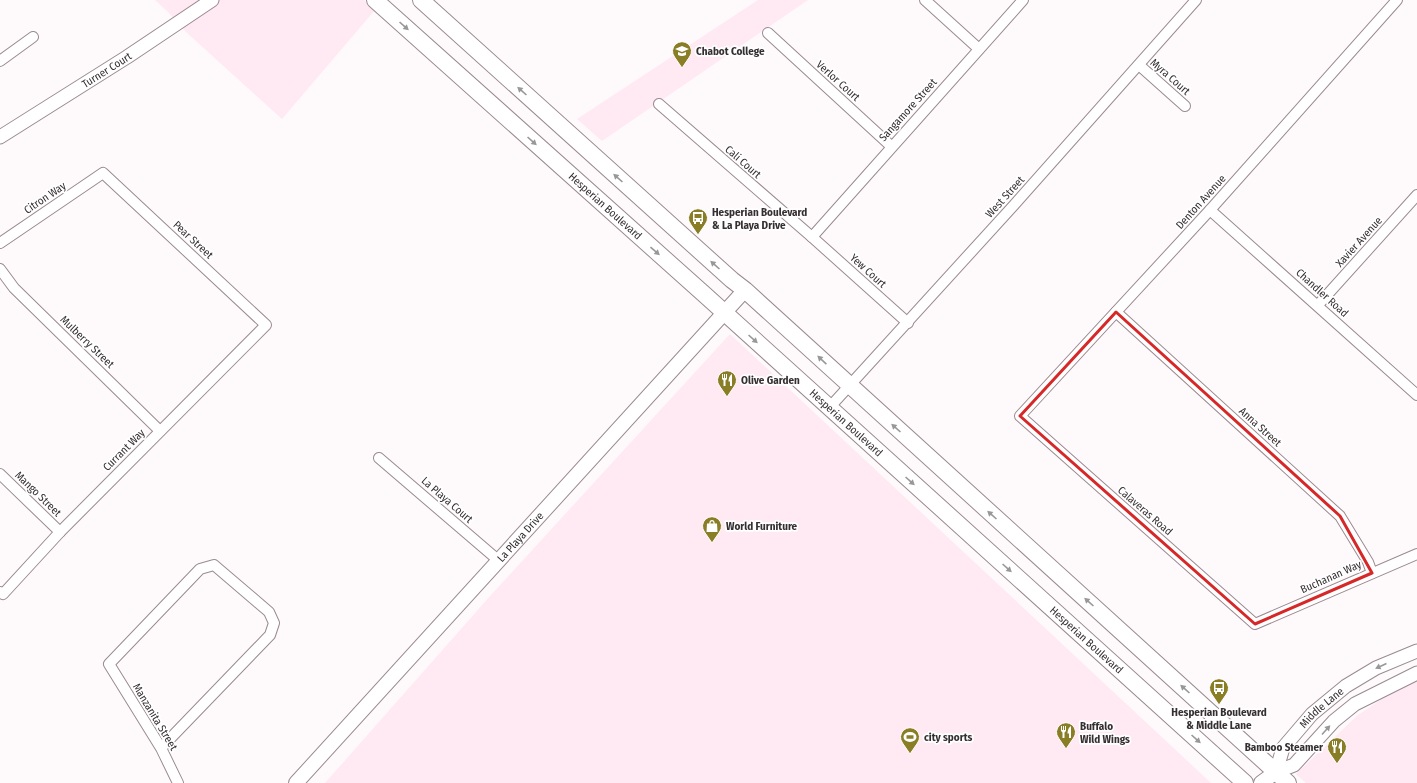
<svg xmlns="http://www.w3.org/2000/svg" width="1417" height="783" font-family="'Fira Sans Condensed',sans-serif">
<rect width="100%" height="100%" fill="#fefafc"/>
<!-- built -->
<g fill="#ffe9f2">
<path d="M155,0h209l11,10 -93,109 -96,-87 -18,-20z"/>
<path d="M758,0h50l-206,141 -25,-22z"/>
<path d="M730,334l481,449h-886l166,-188z"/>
<path d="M1417,678v105h-111l-10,-9 62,-59 48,-32z"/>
</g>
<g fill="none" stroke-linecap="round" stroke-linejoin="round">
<defs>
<g id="minor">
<path d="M925,0l54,49"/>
<path d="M1397,0l-187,210 -190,206 235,208 162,-70"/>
<path d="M768,33l123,113"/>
<path d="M0,61l33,-24"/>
<path d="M1139,65l46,41"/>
<path d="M659,104l153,133 96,86"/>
<path d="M1210,210l207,185"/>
<path d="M812,237l211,-237"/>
<path d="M0,243l103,-70 163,152 -206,207 -57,62 -3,-2"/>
<path d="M0,269l14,19 146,143"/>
<path d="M1318,305l99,-110"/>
<path d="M1116,312l224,204 28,46 4,11"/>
<path d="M829,408l185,-203 182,-205"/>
<path d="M379,458l119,102"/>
<path d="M0,474l60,58"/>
<path d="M161,748l109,-113 4,-12 -5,-11 -55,-47 -14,4 -91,95 52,84 17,35"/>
</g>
<g id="tertiary">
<path id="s1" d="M0,137l127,-80 85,-57"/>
<path id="s2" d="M1276,772l7,-24 29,-34 34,-28 30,-18 41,-17"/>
<path d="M1276,772l18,-7 40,-44 21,-17 62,-31"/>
</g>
<g id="secondary">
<path id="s3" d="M296,783l449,-493"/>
<path d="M1261,783l15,-11"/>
</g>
<g id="primary">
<path id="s4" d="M375,0l330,295 540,488"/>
<path d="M421,0l311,280 13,10 543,493"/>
</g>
</defs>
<!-- minor casing -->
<use href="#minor" stroke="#9b8a91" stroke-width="12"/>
<!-- tertiary casing -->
<use href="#tertiary" stroke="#9b8a91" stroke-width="15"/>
<!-- secondary casing -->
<use href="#secondary" stroke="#9b8a91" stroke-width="16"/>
<!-- primary casing -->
<use href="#primary" stroke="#9b8a91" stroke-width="18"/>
<!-- minor -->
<use href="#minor" stroke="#fff" stroke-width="10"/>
<!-- tertiary -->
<use href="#tertiary" stroke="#fff" stroke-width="13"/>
<!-- secondary -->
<use href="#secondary" stroke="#fff" stroke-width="14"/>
<!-- primary -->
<use href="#primary" stroke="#fff" stroke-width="16"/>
</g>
<!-- one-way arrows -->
<defs><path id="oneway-solid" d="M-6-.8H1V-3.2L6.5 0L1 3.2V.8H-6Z"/></defs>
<g fill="#9a9798">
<use href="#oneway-solid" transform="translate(404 26) rotate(42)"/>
<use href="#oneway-solid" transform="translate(522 91) rotate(-138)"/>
<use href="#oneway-solid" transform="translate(532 141) rotate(42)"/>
<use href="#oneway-solid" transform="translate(618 178) rotate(-138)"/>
<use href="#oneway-solid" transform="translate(655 251) rotate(41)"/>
<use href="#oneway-solid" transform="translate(715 265) rotate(-138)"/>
<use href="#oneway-solid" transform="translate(753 339) rotate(42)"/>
<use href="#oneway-solid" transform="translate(822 360) rotate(-137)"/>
<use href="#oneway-solid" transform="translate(896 428) rotate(-138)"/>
<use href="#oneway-solid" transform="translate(910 481) rotate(42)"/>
<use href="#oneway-solid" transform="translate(992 515) rotate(-138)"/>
<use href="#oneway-solid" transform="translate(1007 568) rotate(42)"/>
<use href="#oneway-solid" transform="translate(1089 602) rotate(-138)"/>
<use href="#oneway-solid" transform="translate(1381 666) rotate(156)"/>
<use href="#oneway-solid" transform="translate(1185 689) rotate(-138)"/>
<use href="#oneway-solid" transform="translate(1326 730) rotate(-48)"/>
<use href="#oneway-solid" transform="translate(1196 739) rotate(42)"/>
</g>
<!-- marked area -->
<path fill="none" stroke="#d62828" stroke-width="3" stroke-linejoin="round" d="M1116,312l224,204 32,57 -117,51 -235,-208z"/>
<!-- icons -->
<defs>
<symbol id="university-pin" viewBox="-11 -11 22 30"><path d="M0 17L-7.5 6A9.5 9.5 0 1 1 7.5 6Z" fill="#897e25" stroke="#fff"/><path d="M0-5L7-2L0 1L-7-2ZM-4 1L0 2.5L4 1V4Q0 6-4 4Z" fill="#fff"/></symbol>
<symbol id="bus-pin" viewBox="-11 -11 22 30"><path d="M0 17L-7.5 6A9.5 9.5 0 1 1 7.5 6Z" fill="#897e25" stroke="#fff"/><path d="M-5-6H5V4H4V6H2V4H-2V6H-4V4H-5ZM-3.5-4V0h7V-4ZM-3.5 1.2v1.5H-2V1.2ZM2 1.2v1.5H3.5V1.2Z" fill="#fff"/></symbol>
<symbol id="restaurant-pin" viewBox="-11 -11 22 30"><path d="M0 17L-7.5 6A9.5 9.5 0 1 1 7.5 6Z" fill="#897e25" stroke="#fff"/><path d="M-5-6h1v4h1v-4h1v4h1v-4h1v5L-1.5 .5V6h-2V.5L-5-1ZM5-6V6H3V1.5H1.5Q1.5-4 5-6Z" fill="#fff"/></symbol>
<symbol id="shop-pin" viewBox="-11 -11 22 30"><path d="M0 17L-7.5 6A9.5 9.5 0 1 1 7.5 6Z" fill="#897e25" stroke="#fff"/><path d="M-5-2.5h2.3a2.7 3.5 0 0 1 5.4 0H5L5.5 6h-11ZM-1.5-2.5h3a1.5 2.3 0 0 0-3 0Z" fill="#fff"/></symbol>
<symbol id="stadium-pin" viewBox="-11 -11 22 30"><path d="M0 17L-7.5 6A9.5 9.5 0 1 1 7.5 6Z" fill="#897e25" stroke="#fff"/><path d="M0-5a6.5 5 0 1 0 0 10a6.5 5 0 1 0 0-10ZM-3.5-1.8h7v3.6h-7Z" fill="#fff"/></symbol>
</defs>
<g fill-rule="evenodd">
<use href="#university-pin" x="671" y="40" width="22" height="30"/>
<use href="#bus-pin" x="687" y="207" width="22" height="30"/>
<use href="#restaurant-pin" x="716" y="369" width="22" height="30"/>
<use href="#shop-pin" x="701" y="515" width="22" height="30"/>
<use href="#bus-pin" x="1208" y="677" width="22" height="30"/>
<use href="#restaurant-pin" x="1055" y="721" width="22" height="30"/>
<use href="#stadium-pin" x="899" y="726" width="22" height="30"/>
<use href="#restaurant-pin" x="1326" y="736" width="22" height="30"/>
</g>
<g text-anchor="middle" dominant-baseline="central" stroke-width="3.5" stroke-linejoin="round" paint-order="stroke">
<!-- poi labels -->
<g font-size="11" font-weight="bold" fill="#362f31" stroke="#fff" text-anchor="start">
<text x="696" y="51">Chabot College</text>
<text x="712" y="212">Hesperian Boulevard<tspan x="712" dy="13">&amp; La Playa Drive</tspan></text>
<text x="741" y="380">Olive Garden</text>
<text x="726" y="526">World Furniture</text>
<text x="1219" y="712" text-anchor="middle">Hesperian Boulevard<tspan x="1219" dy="13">&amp; Middle Lane</tspan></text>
<text x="1080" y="726">Buffalo<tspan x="1080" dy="13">Wild Wings</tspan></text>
<text x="924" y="737">city sports</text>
<text x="1323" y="747" text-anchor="end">Bamboo Steamer</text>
</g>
<!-- street labels -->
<g font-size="11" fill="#362f31" stroke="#fff">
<text stroke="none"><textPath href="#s1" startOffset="126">Turner Court</textPath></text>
<text transform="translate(1170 77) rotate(41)">Myra Court</text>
<text transform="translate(838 81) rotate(42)">Verlor Court</text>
<text transform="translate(908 110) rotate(-48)">Sangamore Street</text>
<text transform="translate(743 162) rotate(41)">Cali Court</text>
<text transform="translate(1005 197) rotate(-48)">West Street</text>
<text transform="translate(45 198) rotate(-34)">Citron Way</text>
<text transform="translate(1201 202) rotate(-48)">Denton Avenue</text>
<text stroke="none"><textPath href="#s4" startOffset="309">Hesperian Boulevard</textPath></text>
<text transform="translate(193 240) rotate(43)">Pear Street</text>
<text transform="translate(1359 242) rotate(-48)">Xavier Avenue</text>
<text transform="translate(868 271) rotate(42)">Yew Court</text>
<text transform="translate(1322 293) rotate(42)">Chandler Road</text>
<text transform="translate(87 342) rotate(44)">Mulberry Street</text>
<text stroke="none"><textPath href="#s4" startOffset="633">Hesperian Boulevard</textPath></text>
<text transform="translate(1260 427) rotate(42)">Anna Street</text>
<text transform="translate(124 450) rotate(-45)">Currant Way</text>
<text transform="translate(38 494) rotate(44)">Mango Street</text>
<text transform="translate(447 500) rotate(41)">La Playa Court</text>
<text transform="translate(1145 511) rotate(41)">Calaveras Road</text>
<text stroke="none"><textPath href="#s3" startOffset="333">La Playa Drive</textPath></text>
<text transform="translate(1331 577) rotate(-24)">Buchanan Way</text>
<text stroke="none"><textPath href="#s4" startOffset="957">Hesperian Boulevard</textPath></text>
<text stroke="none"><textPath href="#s2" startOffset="81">Middle Lane</textPath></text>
<text transform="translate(155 717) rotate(59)">Manzanita Street</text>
</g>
</g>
</svg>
